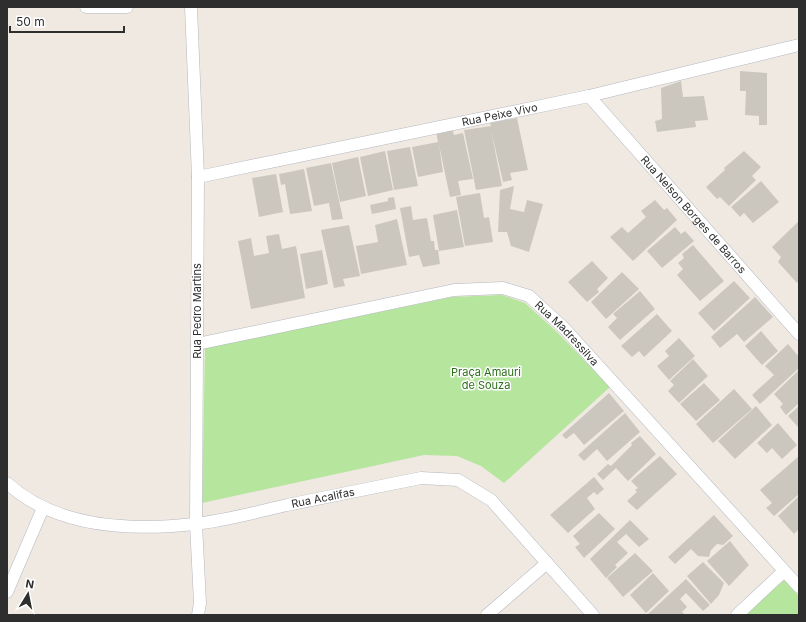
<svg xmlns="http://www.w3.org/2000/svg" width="806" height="622" font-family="Inter,sans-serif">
<rect width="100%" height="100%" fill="#efe9e1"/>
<!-- green -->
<g fill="#b6e59e">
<path d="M502,295l23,8 32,29 53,55 -106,96 -23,-17 -24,-10 -33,-1 -222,48 3,-155 247,-51z"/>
<path d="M784,580l15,16v19h-53z"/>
</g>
<!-- building -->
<g fill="#cbc7bf">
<path d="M740,71l27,2v52h-8v-9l-14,-1 1,-24h-6z"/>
<path d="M681,81l2,16 21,-1 4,24 -13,1 1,6 -39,5 -2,-11 7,-2 -1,-31z"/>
<path d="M517,118l11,52 -18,3 2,7 -9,2 -12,-52 11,56 -26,4 -12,-60 27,-4 -1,-3z"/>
<path d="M452,129l2,6 9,-2 10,46 -15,2 3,14 -11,2 -11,-52 4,27 -25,5 -6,-30 26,-5 -2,-10z"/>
<path d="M410,147l8,39 -24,4 -7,-39z"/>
<path d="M385,151l8,39 -25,6 -8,-39z"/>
<path d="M744,151l17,16 -9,9 4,4 -27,26 -9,-9 -3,2 -11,-12 19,-17 -1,-2z"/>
<path d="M358,157l8,39 -26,6 -8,-39z"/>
<path d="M331,163l12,56 -11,1 -3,-17 -15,3 -8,-38z"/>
<path d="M304,169l8,42 -22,3 -5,-30 -4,1 -2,-11z"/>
<path d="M276,174l7,38 -24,5 -7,-39z"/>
<path d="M761,181l18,21 -26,21 -9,-10 -4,4 -9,-10z"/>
<path d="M514,186l-4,23 14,3 3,-12 16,4 -14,48 -18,-6 -4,-14h-9l2,-42z"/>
<path d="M480,193l4,25 5,-1 4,25 -28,4 -9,-49z"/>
<path d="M394,197l2,12 -24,5 -2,-9 18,-4v-3z"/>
<path d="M655,200l9,10 3,-2 10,12 -44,41 -23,-24 12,-10 6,6 18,-16 -5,-6z"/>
<path d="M411,206l2,14 14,-2 4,23h3l1,9h3l2,14 -17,3 -4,-12 -10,2 -9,-49z"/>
<path d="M457,210l7,37 -25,4 -6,-36z"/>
<path d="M397,219l10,46 -46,9 -5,-28 22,-4 -3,-17z"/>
<path d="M799,221v60l-2,2 -19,-21 3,-5 -9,-10z"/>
<path d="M349,225l11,51 -17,3 2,7 -11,2 -13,-58z"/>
<path d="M675,227l6,7 4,-3 9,10 -32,27 -15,-17z"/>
<path d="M279,234l3,15 14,-3 9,52 -54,11 -13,-68 13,-3 3,18 15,-3 -3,-17z"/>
<path d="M693,245l31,36 -24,20 -23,-26 6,-6 -5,-6 6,-5 -2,-4z"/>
<path d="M322,250l6,34 -22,5 -6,-35z"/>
<path d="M592,261l16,17 -11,11 2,3 -12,10 -19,-20z"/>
<path d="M622,272l17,17 -33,30 -15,-17z"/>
<path d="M734,281l16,17 -36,33 -16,-18z"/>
<path d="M640,291l15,18 -35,31 -12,-13 9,-9 -4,-4z"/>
<path d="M755,297l18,20 -29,25 -7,-8 -17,14 -9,-11z"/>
<path d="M657,314l15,17 -28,26 -5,-6 -7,6 -11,-11z"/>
<path d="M761,331l17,20 -16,14 -17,-19z"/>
<path d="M679,338l16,18 -26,24 -12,-14 12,-10 -4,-5z"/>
<path d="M788,344l11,13v11l-39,36 -8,-9 22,-20 -9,-9z"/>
<path d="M693,359l15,17 -29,27 -11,-12 6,-6 -4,-4z"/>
<path d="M799,370v33l-13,12 -6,-8 3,-3 -9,-10z"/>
<path d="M704,383l16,17 -24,21 -16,-17z"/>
<path d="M734,389l18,20 -39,34 -17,-19z"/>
<path d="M609,393l15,18 -40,34 -10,-12 -8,6 -4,-4z"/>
<path d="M756,406l16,19 -37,34 -17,-18z"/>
<path d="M799,406v22l-11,-12z"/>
<path d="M625,413l15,19 -33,29 -10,-12 -13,12 -6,-6z"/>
<path d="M778,423l19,22 -15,14 -10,-11 -5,5 -10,-10z"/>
<path d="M640,436l16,18 -28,27 -12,-13 -13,12 -6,-6 11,-10 3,2 21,-21 -1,-2z"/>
<path d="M660,456l17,18 -40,36 -10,-9 10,-9 -2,-2 3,-2 -7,-7z"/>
<path d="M799,456v38l-25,22 -8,-8 6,-5 -12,-13z"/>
<path d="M594,477l10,12 -7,6 -3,-3 -7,6 8,11 -27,24 -18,-18z"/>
<path d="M799,496v33l-5,5 -16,-18z"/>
<path d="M599,513l16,16 -31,29 -9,-11 5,-3 -7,-8z"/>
<path d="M714,515l19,21 -10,9 -6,-1 -6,6 -2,7 -11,-1 -7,-7 -16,15 -7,-7z"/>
<path d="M630,520l19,19 -10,8 -13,-13 -9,8 11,11 -13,12 2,2 -11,11 -16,-19z"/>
<path d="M730,541l19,24 -20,21 -22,-25z"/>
<path d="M635,553l18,18 -30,26 -16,-19z"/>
<path d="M703,562l21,21 -5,12 -8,9 -24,-28z"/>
<path d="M653,573l16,18 -23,22 -16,-18z"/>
<path d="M686,579l24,26 -7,6 -17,-18 -6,6 7,8 -5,5 3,3h-38z"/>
</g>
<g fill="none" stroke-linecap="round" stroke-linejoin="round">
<defs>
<g id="minor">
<path d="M86,7h41"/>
<path d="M191,7l7,170 -2,347 4,79 -2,12"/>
<path id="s1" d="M589,96l210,238"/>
<path id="s2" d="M198,177l391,-81 210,-51"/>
<path id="s3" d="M197,344l257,-54 49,-2 26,8 35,32 235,259"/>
<path id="s4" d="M7,483c49,45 124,48 187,41 31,-3 62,-12 93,-19 44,-9 89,-18 134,-27l37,2 33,20 102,115"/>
<path d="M7,592l36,-84"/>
<path d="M487,615l60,-52"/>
<path d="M737,615l47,-44"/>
</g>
</defs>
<!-- minor casing -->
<use href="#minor" stroke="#b4b7c1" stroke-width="13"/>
<!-- minor -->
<use href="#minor" stroke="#fff" stroke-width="12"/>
</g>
<g text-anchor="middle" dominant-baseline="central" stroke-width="3" stroke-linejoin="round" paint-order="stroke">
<!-- street labels -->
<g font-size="11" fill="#2e2e2e" stroke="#fff">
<text stroke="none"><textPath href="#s2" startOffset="308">Rua Peixe Vivo</textPath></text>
<text stroke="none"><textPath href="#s1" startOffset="158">Rua Nelson Borges de Barros</textPath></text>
<text transform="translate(197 311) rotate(-90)">Rua Pedro Martins</text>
<text stroke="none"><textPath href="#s3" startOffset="392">Rua Madressilva</textPath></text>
<text stroke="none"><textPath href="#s4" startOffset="329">Rua Acalifas</textPath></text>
</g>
<!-- park labels -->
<g font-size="11" fill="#2c6e1b" stroke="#fff">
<text x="486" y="372">Praça Amauri<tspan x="486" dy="13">de Souza</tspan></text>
</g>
</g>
<!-- border -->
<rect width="806" height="622" fill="none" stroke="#2e2e2e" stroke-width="16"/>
<!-- north arrow -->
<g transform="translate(28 594) rotate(10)" stroke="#ffffff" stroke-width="3" paint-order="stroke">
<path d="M0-3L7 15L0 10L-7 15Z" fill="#2e2e2e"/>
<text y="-6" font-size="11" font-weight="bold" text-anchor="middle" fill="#2e2e2e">N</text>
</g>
<!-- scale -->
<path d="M10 26v6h114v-6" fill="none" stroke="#2e2e2e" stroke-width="2"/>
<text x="16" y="26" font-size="12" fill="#2e2e2e" stroke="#ffffff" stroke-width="3" paint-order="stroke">50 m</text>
</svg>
